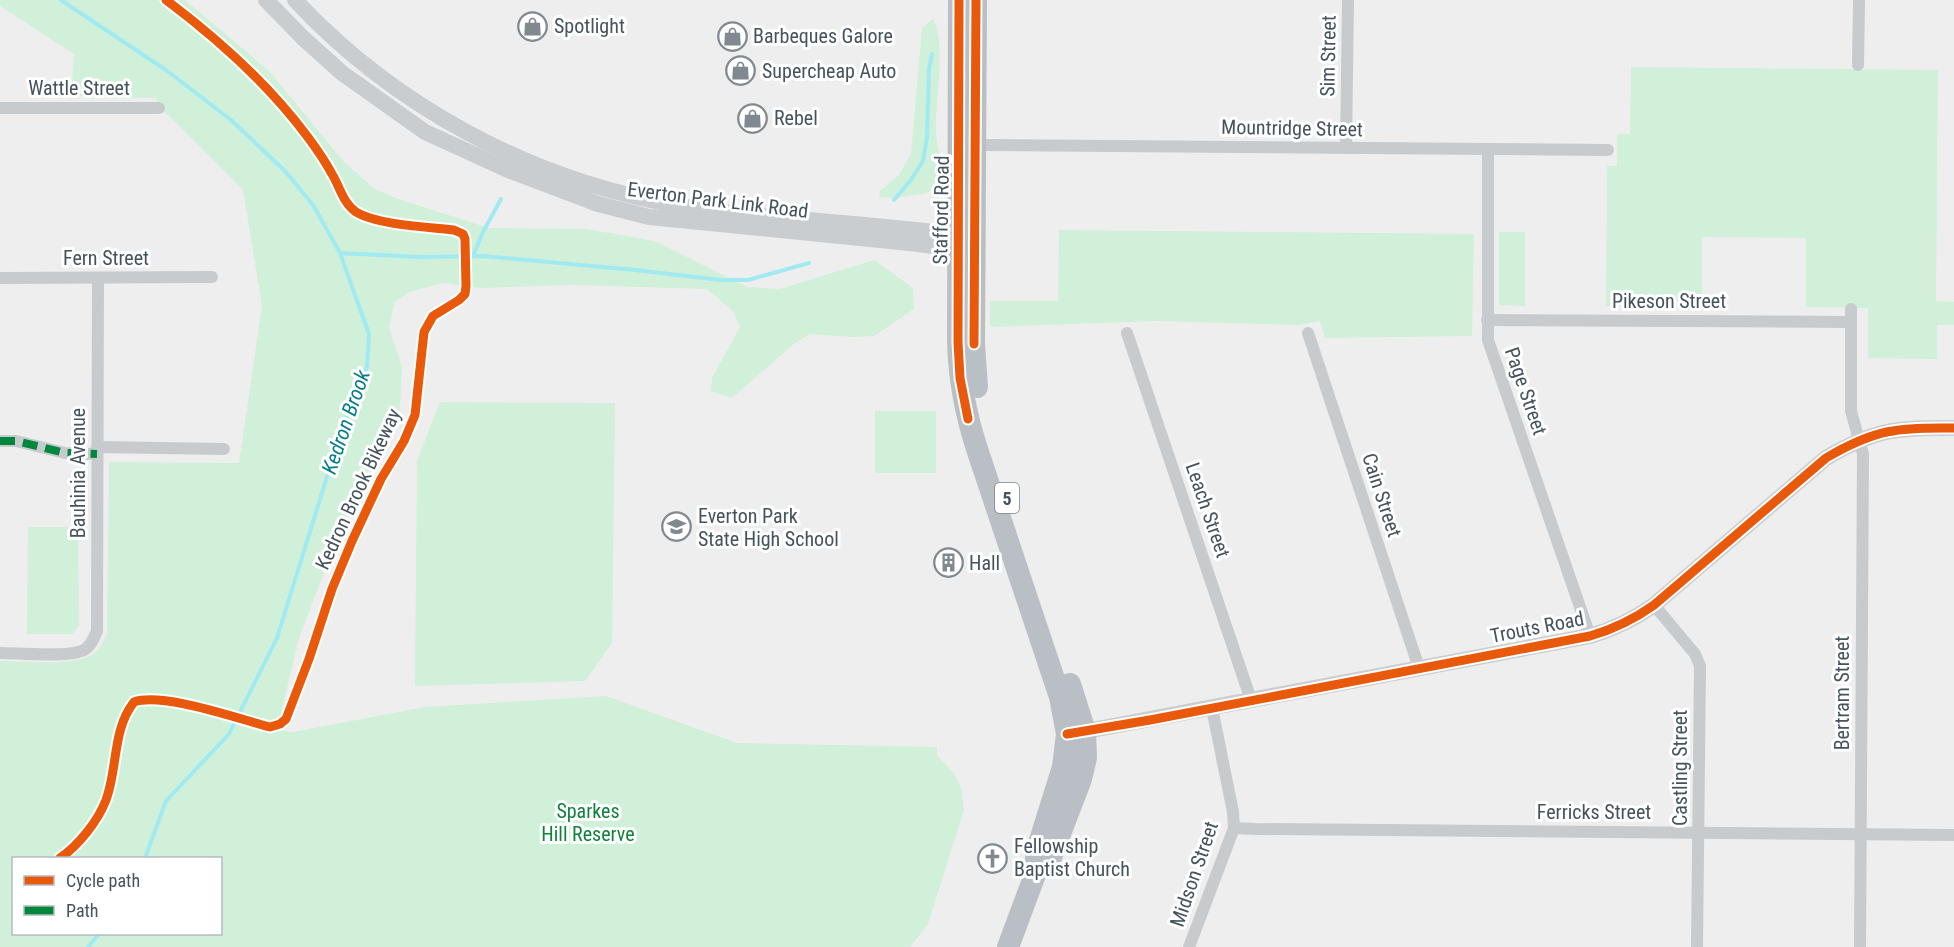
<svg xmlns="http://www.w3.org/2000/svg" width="1954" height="947" font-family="'Roboto Condensed',sans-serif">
<rect width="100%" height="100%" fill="#efeeee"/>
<!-- green -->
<g fill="#d0f0d9" fill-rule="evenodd">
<path d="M0,0h185l84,71 75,91 31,27 23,10 91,29 97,1 69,12 92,46 33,2 94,-29 39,28 1,21 -40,27 -22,1 -42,-3 -15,9 -63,55 -21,-7 1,-13 28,-51 -7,-16 -26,-22 -134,-4 -92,3 -38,-5 -34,9 -14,10 -6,26 13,39 -2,41 -57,115 -44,115 -22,92 16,2 132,-25 181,-11 131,47 200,4v9l16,16 8,15 3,23 -36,114 -18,23h-910v-286c23,0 70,5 90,-5 9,-4 12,-13 17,-22l2,-172 130,1 23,-157 -19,-116 -85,-85 -2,-7 -85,-2 3,-42 -74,-48zM14,858h206v76h-206z"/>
<path d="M933,19c14,26 2,81 3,111 0,13 6,30 3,42 -2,7 -7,15 -11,21l-33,5 -16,-1 1,-6 19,-16 12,-21 11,-126z"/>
<path d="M1631,67l307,3 -2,231 18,1v23h-17v34l-69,-1v-50l-62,-1v-69l-104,-1v70l-96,-1 1,-140h10v-32h13z"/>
<path d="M1059,230l415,4 -2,102 -147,2 -5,-17 -22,4 -142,-4 -166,6v-26h68z"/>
<path d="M1499,232h26v74l-26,-1z"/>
<path d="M440,402l175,1 -3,240 -27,38 -170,5 2,-225z"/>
<rect x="875" y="411" width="61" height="62"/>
<path d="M28,527h50l1,99 -7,8h-45z"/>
</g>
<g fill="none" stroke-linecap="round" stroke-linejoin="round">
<!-- stream -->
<g stroke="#a1eaf2" stroke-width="4">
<path d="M61,0l105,70 65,50 54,51 28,34 27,48 29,81 -2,33 -14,32 -23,68 -53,171 -48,96 -63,67 -21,57"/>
<path d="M894,200l17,-20 12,-19 4,-23 2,-69 3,-15"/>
<path d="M340,253l80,4 63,-1 152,14 86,10h27l61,-17"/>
<path d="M473,256l9,-22 19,-35"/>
<path d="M88,947l11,-13"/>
</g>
<!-- street -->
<g stroke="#c7cbce" stroke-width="12">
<path d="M1858,65l1,-65"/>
<path d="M0,108h159"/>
<path d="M975,145l633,5"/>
<path d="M1346,148l2,-148"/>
<path d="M1488,149v191l102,296"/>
<path d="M0,278l212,-1"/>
<path d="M1851,309v102l12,43 -3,493"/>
<path d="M1487,320l364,2"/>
<path d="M1127,333l124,367"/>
<path d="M1308,333l111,335"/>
<path d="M0,441h16l49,12 32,1"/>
<path d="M97,447l127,2"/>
<path d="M1654,605l41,49 5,12 -3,281"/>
<path d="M0,653c19,0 69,5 84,-3 7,-4 10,-12 13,-19l1,-353"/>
<path d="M1234,828l22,1 698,6"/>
<path d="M1189,947l45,-119 -1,-16 -21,-104"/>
</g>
<!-- secondary -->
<g stroke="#c9cdcf" stroke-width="16">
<path d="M266,0l36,37 40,36 83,59 83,38 90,34 51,13 270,27 50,8"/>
<path d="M295,0c99,106 233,178 375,204 38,7 76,10 113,14 62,5 123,10 185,18"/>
<path d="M1076,733l514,-97c24,-7 43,-16 64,-31l172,-147c49,-29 73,-31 128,-30"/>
</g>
<!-- highway -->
<g stroke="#b9bfc4" stroke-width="22">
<path d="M959,0l-1,342c1,38 8,74 20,110l82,245 7,37 -4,33 -27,86v19l-28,75"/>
<path d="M976,0l-2,344 3,43"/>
<path d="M1036,872l14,-12 31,-81 5,-21 -1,-27 -15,-47"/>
</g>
<!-- quiet -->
<path stroke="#00873e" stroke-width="8" stroke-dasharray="15 8" stroke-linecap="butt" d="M0,441h16l49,12 32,1"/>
<defs>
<g id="cycleway">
<path d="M959,0l-1,342 2,36 8,41"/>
<path d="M974,344l2,-344"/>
<path d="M1067,734l83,-14 440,-84c24,-7 43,-16 64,-31l172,-147c49,-29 73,-31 128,-30"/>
<path d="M60,858c18,-12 38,-37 46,-58 12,-32 6,-70 28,-98 29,-10 104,17 136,25l10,-3 6,-5 23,-60 23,-70 20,-48 29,-62 23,-38 11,-26 9,-83 9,-16 26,-16 6,-6 1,-8 -1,-47 -2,-5 -9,-4c-25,-3 -77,-5 -98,-18 -13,-9 -16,-25 -24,-38 -7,-13 -16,-26 -25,-38 -39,-52 -89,-97 -141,-136"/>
</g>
</defs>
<!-- cycleway casing -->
<use href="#cycleway" stroke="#fff" stroke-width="13"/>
<!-- cycleway -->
<use href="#cycleway" stroke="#e8590c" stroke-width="9"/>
</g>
<!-- icons -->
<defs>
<symbol id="shop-ring" viewBox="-11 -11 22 22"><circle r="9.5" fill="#fff" stroke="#80898f" stroke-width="1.5"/><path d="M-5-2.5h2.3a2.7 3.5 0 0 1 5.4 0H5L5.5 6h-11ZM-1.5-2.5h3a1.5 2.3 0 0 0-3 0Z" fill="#80898f"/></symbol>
<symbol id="school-ring" viewBox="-11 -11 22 22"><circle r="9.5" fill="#fff" stroke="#80898f" stroke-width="1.5"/><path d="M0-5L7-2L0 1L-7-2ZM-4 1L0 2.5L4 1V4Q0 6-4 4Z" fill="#80898f"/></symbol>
<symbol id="building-ring" viewBox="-11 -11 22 22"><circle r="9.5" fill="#fff" stroke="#80898f" stroke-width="1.5"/><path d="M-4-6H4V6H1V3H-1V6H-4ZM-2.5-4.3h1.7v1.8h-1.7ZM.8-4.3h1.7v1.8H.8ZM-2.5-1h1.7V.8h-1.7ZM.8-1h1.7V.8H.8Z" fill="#80898f"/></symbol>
<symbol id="church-ring" viewBox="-11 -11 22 22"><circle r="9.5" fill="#fff" stroke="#80898f" stroke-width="1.5"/><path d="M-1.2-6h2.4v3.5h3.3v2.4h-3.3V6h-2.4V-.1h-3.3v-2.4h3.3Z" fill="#80898f"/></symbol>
</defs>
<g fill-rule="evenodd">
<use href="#shop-ring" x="516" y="10" width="33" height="33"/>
<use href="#shop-ring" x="716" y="20" width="33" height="33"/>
<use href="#shop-ring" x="724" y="54" width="33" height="33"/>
<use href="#shop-ring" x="736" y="102" width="33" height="33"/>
<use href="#school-ring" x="660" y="510" width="33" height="33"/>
<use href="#building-ring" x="932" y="546" width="33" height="33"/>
<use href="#church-ring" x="976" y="842" width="33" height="33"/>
</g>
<g text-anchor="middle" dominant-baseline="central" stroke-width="6" stroke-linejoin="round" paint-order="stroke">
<!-- shield labels -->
<rect fill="#fff" stroke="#7c878d" stroke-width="1.5" x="995" y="483" width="24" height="30" rx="4.5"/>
<g font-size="18" font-weight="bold" fill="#44535c">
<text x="1007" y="498">5</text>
</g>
<!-- poi labels -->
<g font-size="20" fill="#44535c" stroke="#fff" text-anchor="start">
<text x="554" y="26">Spotlight</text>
<text x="753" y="36">Barbeques Galore</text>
<text x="762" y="71">Supercheap Auto</text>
<text x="774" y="118">Rebel</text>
<text x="698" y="516">Everton Park<tspan x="698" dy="23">State High School</tspan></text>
<text x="969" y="563">Hall</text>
<text x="1014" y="846">Fellowship<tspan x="1014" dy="23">Baptist Church</tspan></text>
</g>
<!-- street labels -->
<g font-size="20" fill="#44535c" stroke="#fff">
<text transform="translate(1328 56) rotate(-89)">Sim Street</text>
<text x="79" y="88">Wattle Street</text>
<text transform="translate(1292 128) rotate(1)">Mountridge Street</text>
<text transform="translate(718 200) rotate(7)">Everton Park Link Road</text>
<text transform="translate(941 210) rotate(-89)">Stafford Road</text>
<text x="106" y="258">Fern Street</text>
<text x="1669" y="301">Pikeson Street</text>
<text transform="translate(1526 391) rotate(71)">Page Street</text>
<text transform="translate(78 473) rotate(-90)">Bauhinia Avenue</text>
<text transform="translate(358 489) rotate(-65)">Kedron Brook Bikeway</text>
<text transform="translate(1382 495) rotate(72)">Cain Street</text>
<text transform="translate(1208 510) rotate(71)">Leach Street</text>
<text transform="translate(1537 627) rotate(-11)">Trouts Road</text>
<text transform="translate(1842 693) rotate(-90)">Bertram Street</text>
<text transform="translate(1680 768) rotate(-90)">Castling Street</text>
<text x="1594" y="812">Ferricks Street</text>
<text transform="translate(1194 874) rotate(-71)">Midson Street</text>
</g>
<!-- park labels -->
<g font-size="20" fill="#0f833c" stroke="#fff">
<text x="588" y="811">Sparkes<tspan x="588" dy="23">Hill Reserve</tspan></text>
</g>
<!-- water labels -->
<g font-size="21" font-style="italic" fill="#047d8a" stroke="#fff">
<text transform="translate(346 422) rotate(-71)">Kedron Brook</text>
</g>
</g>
<!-- legend -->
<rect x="12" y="857" width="210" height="78" fill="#ffffff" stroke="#b4babe" stroke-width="1.5"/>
<rect x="24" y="876" width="30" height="9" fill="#e8590c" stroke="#b4babe" stroke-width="1.5"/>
<text x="66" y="887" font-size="18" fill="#44535c">Cycle path</text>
<rect x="24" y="906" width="30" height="9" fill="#00873e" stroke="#b4babe" stroke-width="1.5"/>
<text x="66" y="917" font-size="18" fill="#44535c">Path</text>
</svg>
